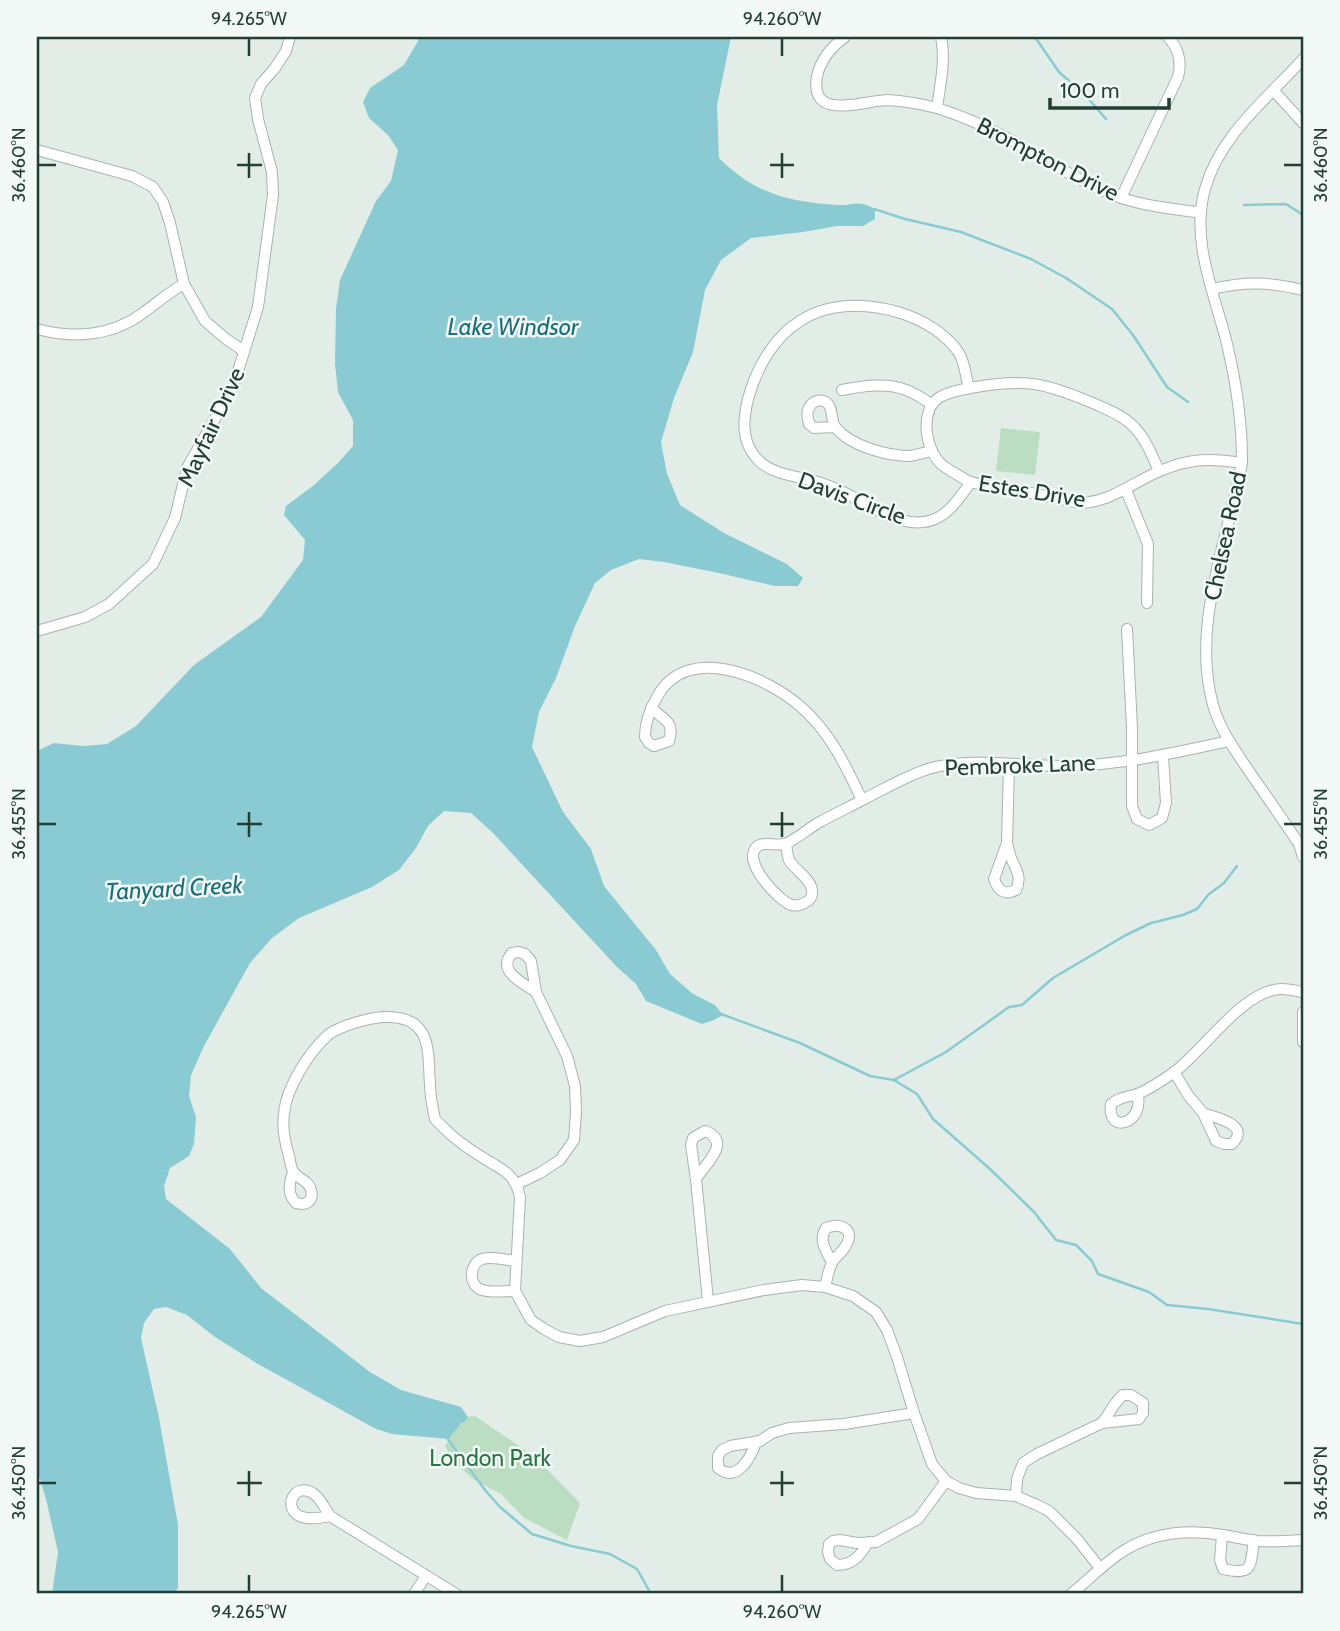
<svg xmlns="http://www.w3.org/2000/svg" width="1340" height="1631" font-family="Cabin,sans-serif">
<rect width="100%" height="100%" fill="#e2ede8"/>
<!-- green -->
<g fill="#bbdec3">
<path d="M1001,428l39,4 -5,43 -39,-4z"/>
<path d="M475,1416l59,40 46,47 -13,37 -43,-22 -23,-24 -28,-15 -19,-17 -9,-16 16,-24h4l3,-5z"/>
</g>
<!-- water -->
<path fill="#8acad2" d="M417,37h314l-14,68 2,53c36,36 70,44 119,47 18,1 18,-6 37,4v10l-12,7h-26l-34,6 -52,6 -30,22 -16,30 -12,62 -19,46 -13,44 6,32 13,31 44,28 63,31 16,14 -5,8h-23l-56,-13 -55,-11 -25,-3 -28,11 -16,13 -20,43 -19,52 -17,34 -7,35 31,65 28,37 13,37 52,64 14,24 23,20 22,11 8,10 -9,5 -12,4 -56,-23 -10,-17 -19,-17 -124,-134 -22,-20 -27,-2 -16,15 -12,22 -17,22 -27,17 -73,31 -27,20 -22,25 -46,83 -13,29 -2,21 7,21 -2,27 -5,12 -19,12 -6,18 2,13 64,50 31,39 109,84 31,18 60,17 7,10 -3,5 -4,1 -12,16 -57,-5 -16,-5 -118,-65 -43,-27 -28,-22 -21,-8 -12,2 -10,14 -3,15 18,80 19,107v62l-3,7h-123l6,-42 -12,-53 -9,-29v-719l17,-8 29,3 24,-2 29,-18 58,-61 67,-48 42,-57 2,-20 -21,-25 2,-9 28,-21 24,-22 15,-17v-26l-15,-28 -3,-28 1,-55 4,-29 36,-79 15,-20 7,-31 -10,-15 -19,-17 -6,-16 7,-14 34,-23 14,-24z"/>
<g fill="none" stroke-linecap="round" stroke-linejoin="round">
<!-- stream -->
<g stroke="#8acad2" stroke-width="2.5">
<path d="M1035,37l24,35 27,24 20,23"/>
<path d="M1244,205l42,-1 17,11"/>
<path d="M874,209l31,10 56,13 70,27 35,19 46,31 21,26 34,52 21,15"/>
<path d="M721,1014l79,29 70,33 24,4 23,14 16,25 57,50 44,43 22,28 20,5 16,16 6,13 51,18 18,13 41,4 95,15"/>
<path d="M894,1080l52,-28 63,-45 13,-2 31,-27 73,-43 25,-12 32,-8 14,-6 12,-15 15,-11 13,-17"/>
<path d="M447,1438l38,52 15,17 32,27 39,12 39,8 27,15 14,25"/>
</g>
<defs>
<g id="minor">
<path d="M845,37c-14,10 -24,22 -28,39 -8,47 48,24 71,24 17,1 33,4 49,8 3,-23 9,-48 4,-71"/>
<path d="M1303,59c-36,40 -83,76 -98,130 -15,51 10,106 22,155 9,38 15,76 15,116 -1,16 -8,35 -11,51 -15,63 -36,129 -18,194 7,25 23,47 38,69 16,23 32,46 48,70l4,13"/>
<path d="M1274,91l29,32"/>
<path d="M937,108c26,8 50,19 74,32 33,18 65,40 100,54 28,12 60,14 90,19"/>
<path d="M37,150l95,26 21,11 10,15 7,21 14,61 21,37 21,18 18,12"/>
<path d="M1121,198l57,-121c4,-15 1,-28 -10,-40"/>
<path d="M1212,289c34,-8 58,-7 91,1"/>
<path d="M37,329c37,10 75,7 106,-16 14,-10 26,-21 41,-29"/>
<path d="M969,388c-3,-10 -4,-22 -8,-31 -4,-10 -13,-17 -21,-24 -38,-28 -99,-38 -140,-12 -27,17 -44,48 -52,78 -5,21 -7,42 9,60 16,17 43,17 64,24 15,5 29,12 43,20 21,12 50,28 75,14 13,-7 23,-23 32,-35"/>
<path d="M842,390c20,-4 45,-8 64,0 9,3 18,10 26,14"/>
<path d="M835,427l-21,1 -5,-4c-1,-5 -3,-12 0,-16 3,-7 12,-10 18,-5 7,6 3,18 9,25 15,18 51,28 74,28 7,-1 15,-4 22,-5"/>
<path d="M1159,471c-7,-16 -14,-34 -27,-46 -10,-10 -24,-15 -37,-21 -47,-20 -67,-26 -119,-17 -11,2 -26,4 -36,10 -21,13 -15,52 1,67 7,6 19,12 27,17 9,4 22,4 32,6 26,5 52,10 79,16 33,-1 52,-20 81,-32 30,-13 51,-13 82,-8"/>
<path d="M1126,490l22,54 -1,59"/>
<path d="M1127,629l5,99v78l5,13 12,6 13,-7 4,-15 -3,-47"/>
<path d="M37,631l48,-14 24,-13 44,-40 22,-46 12,-50 46,-81 25,-80 15,-112 -1,-23 -14,-53 -3,-21 6,-14 14,-16 11,-17 4,-14"/>
<path d="M651,708c13,12 24,13 18,33l-15,5 -5,-3 -4,-6c0,-14 5,-28 12,-40 30,-55 109,-21 144,10 29,25 45,59 61,93"/>
<path d="M1007,843c1,4 2,8 3,12 4,13 13,20 6,35 -12,6 -18,0 -22,-11l13,-36 2,-79"/>
<path d="M786,844c1,5 1,11 3,16 6,11 25,20 23,34 0,3 -3,7 -6,8 -4,3 -10,4 -15,3 -13,-5 -44,-39 -37,-54 5,-13 23,-3 33,-8 11,-5 21,-14 31,-20 16,-9 32,-16 48,-25 20,-10 40,-22 62,-29 40,-12 96,-3 138,-3 56,-1 108,-13 163,-25"/>
<path d="M1303,1012v30"/>
<path d="M1174,1072l14,23 15,18 13,28 8,3h8c20,-20 -17,-26 -29,-31"/>
<path d="M1138,1094c0,4 1,8 0,12 -3,20 -31,25 -27,-2 11,-9 18,-6 29,-11 11,-5 23,-13 33,-20 30,-21 70,-84 109,-84 7,0 14,2 21,3"/>
<path d="M293,1172c-4,12 -6,22 3,31 10,3 18,-2 15,-13 -2,-10 -14,-11 -18,-19 -2,-3 -3,-11 -4,-15 -4,-13 -7,-29 -5,-42 2,-26 25,-62 44,-79 11,-9 41,-17 55,-18 61,-3 40,53 50,92 0,2 2,9 2,10 3,4 8,8 12,12 12,12 28,22 43,31 6,4 13,7 18,12 7,6 10,14 12,23l-5,94 16,29 13,9 15,8 21,4 23,-4 62,-26 99,-21 38,-5 23,2 28,9 23,16 11,18 10,27 17,56 18,51 14,17 13,7 17,5 40,3 21,9 12,6 28,28 23,29"/>
<path d="M696,1180l-5,-35 2,-7 12,-7c28,11 0,33 -9,48l12,122"/>
<path d="M517,1184l23,-11 20,-13 14,-20 2,-28 -1,-26 -8,-30 -31,-64 -5,-31 -6,-7 -6,-2 -7,1c-16,18 11,30 24,39"/>
<path d="M825,1287c2,-7 3,-15 6,-22 3,-8 10,-11 14,-18 11,-17 -3,-25 -19,-19 -8,12 0,23 6,34"/>
<path d="M515,1291c-10,0 -24,2 -33,-1 -15,-5 -12,-27 0,-31 10,-3 24,1 34,2"/>
<path d="M756,1442c-5,15 -19,42 -38,26v-12l4,-6 8,-4 30,-5 12,-8 17,-5 55,-4 70,-11"/>
<path d="M1016,1496l1,-17 6,-16 14,-9 65,-31 37,-4 4,-6v-10l-12,-8h-8c-10,8 -13,19 -21,28"/>
<path d="M330,1516c-9,2 -19,4 -28,1 -21,-7 -8,-37 12,-23 7,5 11,15 16,22l126,78"/>
<path d="M1222,1535l-2,25 3,9c31,7 27,-3 31,-29"/>
<path d="M868,1542c-7,13 -15,23 -31,23l-7,-6 -2,-7 1,-8 4,-3 7,-1 17,3 19,-1 42,-23 28,-38"/>
<path d="M414,1594l12,-18"/>
<path d="M1071,1594c18,-14 34,-32 54,-44 29,-18 65,-21 98,-15 11,2 21,4 32,6 16,1 32,0 48,-1"/>
</g>
</defs>
<!-- minor casing -->
<use href="#minor" stroke="#a5b5af" stroke-width="12"/>
<!-- minor -->
<use href="#minor" stroke="#fff" stroke-width="10"/>
</g>
<!-- ticks -->
<path fill="none" stroke="#223e35" stroke-width="2.5" d="M249,38v18M782,38v18M249,153v25M782,153v25M38,165h18M237,165h25M770,165h24M1284,165h18M249,812v25M782,812v25M38,824h18M237,824h25M770,824h24M1284,824h18M249,1471v25M782,1471v25M38,1483h18M237,1483h25M770,1483h24M1284,1483h18M249,1575v17M782,1575v17"/>
<g text-anchor="middle" dominant-baseline="central" stroke-width="5" stroke-linejoin="round" paint-order="stroke">
<!-- street labels -->
<g font-size="23" fill="#223e35" stroke="#f3f9f6">
<text transform="translate(1048 159) rotate(27)">Brompton Drive</text>
<text transform="translate(211 427) rotate(-65)">Mayfair Drive</text>
<text transform="translate(1032 491) rotate(9)">Estes Drive</text>
<text transform="translate(852 498) rotate(20)">Davis Circle</text>
<text transform="translate(1225 536) rotate(-78)">Chelsea Road</text>
<text transform="translate(1020 765) rotate(-2)">Pembroke Lane</text>
</g>
<!-- park labels -->
<g font-size="23" fill="#2b7545" stroke="#f3f9f6">
<text x="490" y="1458">London Park</text>
</g>
<!-- water labels -->
<g font-size="24" font-style="italic" fill="#1b6e7b" stroke="#f3f9f6">
<text x="513" y="326">Lake Windsor</text>
<text transform="translate(174 888) rotate(-3)">Tanyard Creek</text>
</g>
</g>
<!-- border -->
<rect width="1340" height="1631" fill="none" stroke="#f3f9f6" stroke-width="77"/>
<!-- scale -->
<path d="M1050 98v10h119v-10" fill="none" stroke="#223e35" stroke-width="3.5"/>
<text x="1060" y="98" font-size="21" fill="#223e35" stroke="#f3f9f6" stroke-width="5" paint-order="stroke">100 m</text>
<rect x="38" y="38" width="1264" height="1554" fill="none" stroke="#223e35" stroke-width="2.5"/>
<g font-size="18" text-anchor="middle" fill="#223e35">
<text x="249" y="25">94.265°W</text>
<text x="782" y="25">94.260°W</text>
<text transform="translate(19 165) rotate(-90)" y="6">36.460°N</text>
<text transform="translate(1321 165) rotate(-90)" y="6">36.460°N</text>
<text transform="translate(19 824) rotate(-90)" y="6">36.455°N</text>
<text transform="translate(1321 824) rotate(-90)" y="6">36.455°N</text>
<text transform="translate(19 1483) rotate(-90)" y="6">36.450°N</text>
<text transform="translate(1321 1483) rotate(-90)" y="6">36.450°N</text>
<text x="249" y="1618">94.265°W</text>
<text x="782" y="1618">94.260°W</text>
</g>
</svg>
